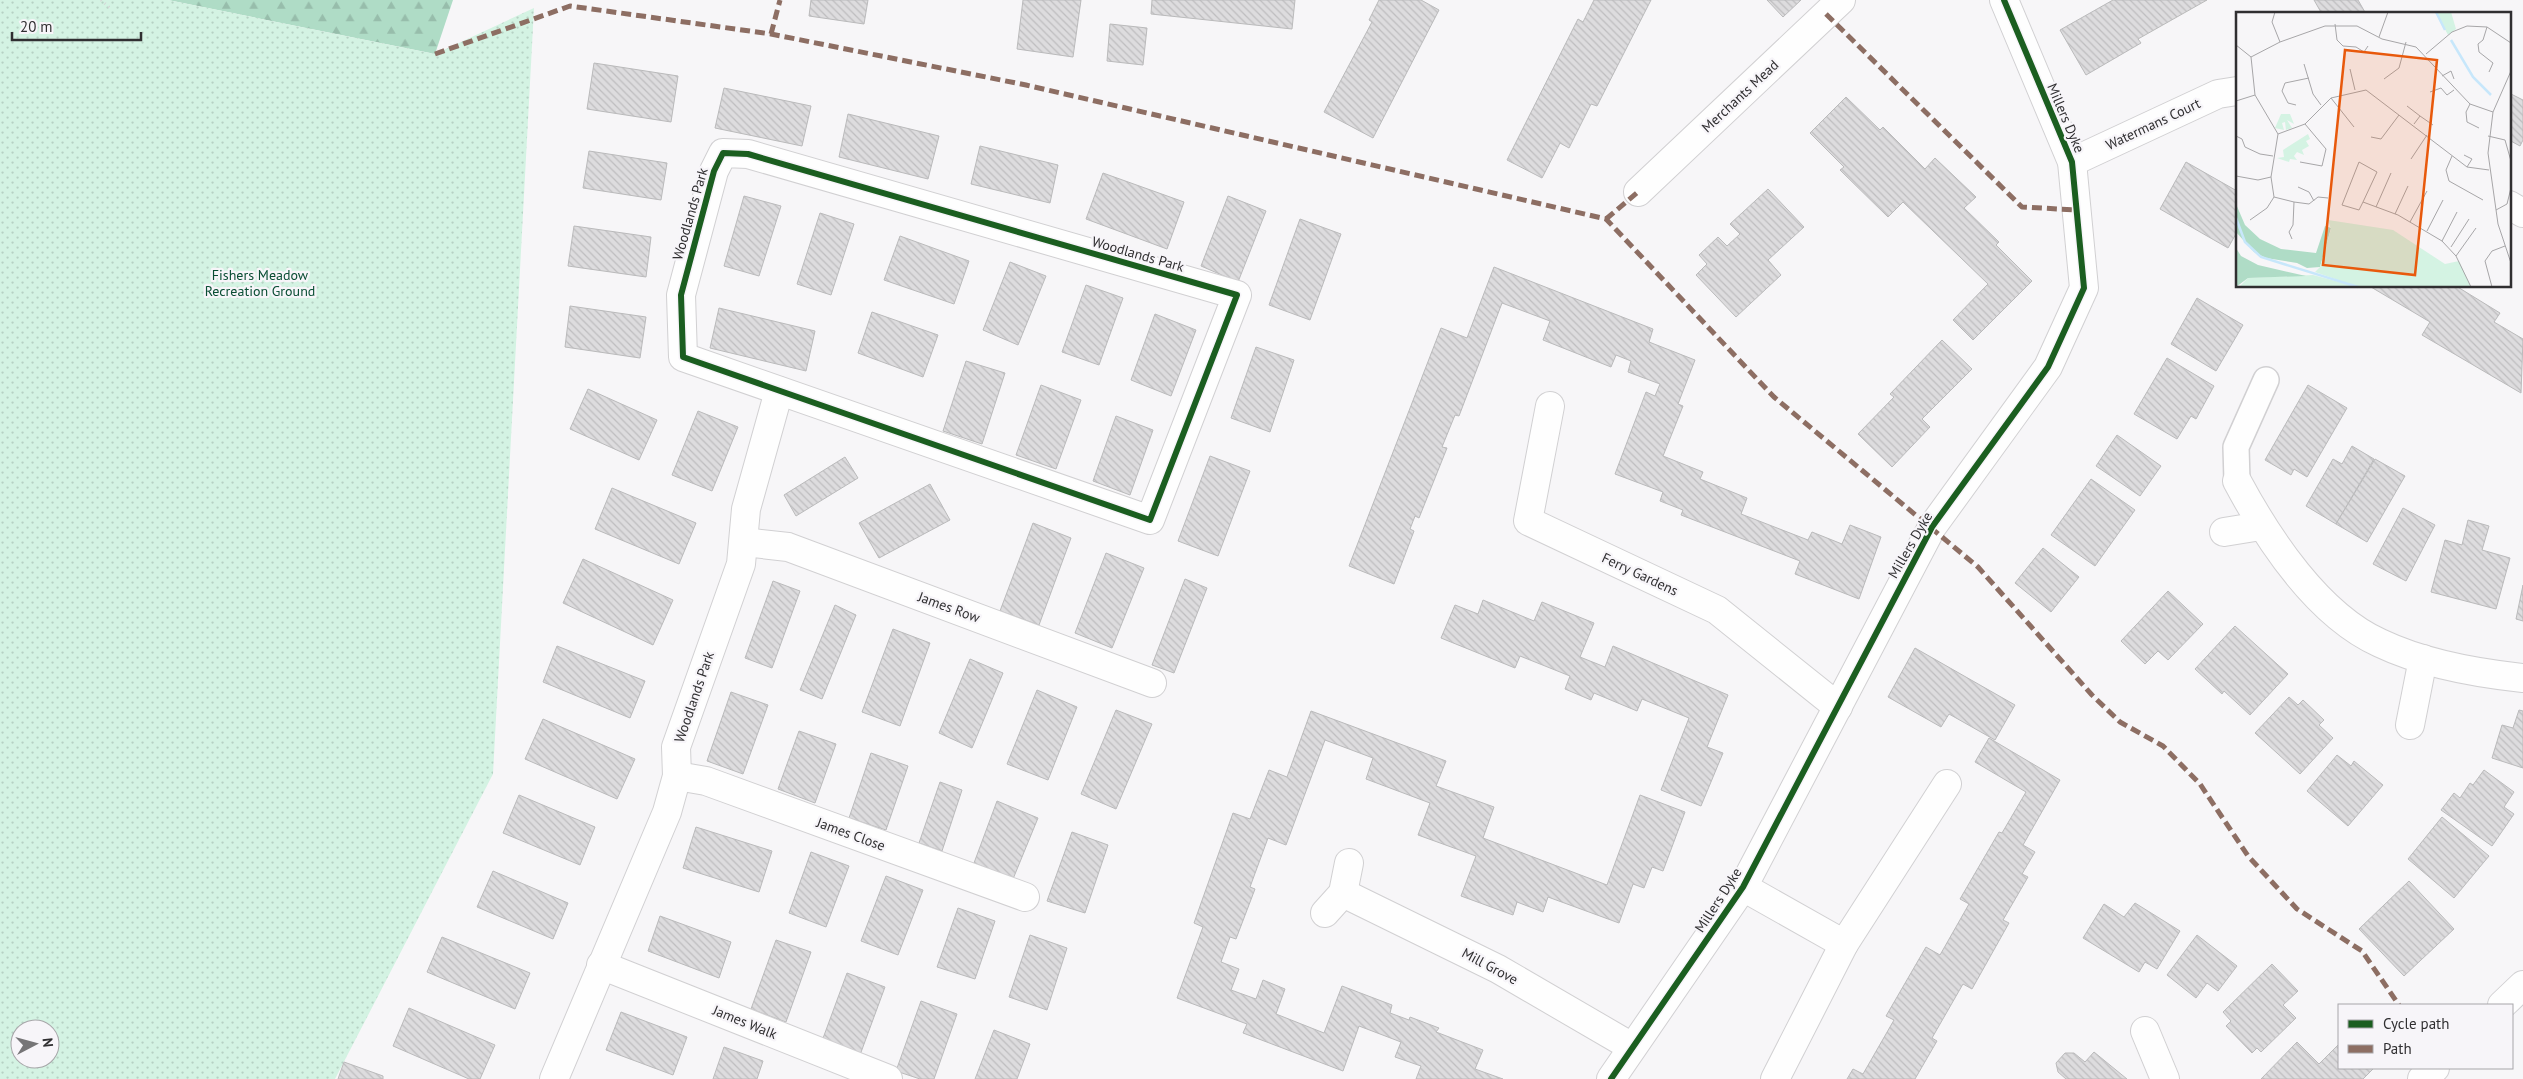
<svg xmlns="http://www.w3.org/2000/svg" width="2523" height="1079" font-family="'PT Sans',sans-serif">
<defs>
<pattern id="forest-firs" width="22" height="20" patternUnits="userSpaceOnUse" patternTransform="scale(1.25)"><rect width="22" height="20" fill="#afdcc6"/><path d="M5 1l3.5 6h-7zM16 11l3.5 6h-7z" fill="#97bdab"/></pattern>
<pattern id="park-dots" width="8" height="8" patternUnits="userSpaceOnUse" patternTransform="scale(1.25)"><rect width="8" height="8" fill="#d4f3e3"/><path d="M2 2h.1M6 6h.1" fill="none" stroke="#b6d1c3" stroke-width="1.8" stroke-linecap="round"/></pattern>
<pattern id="building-back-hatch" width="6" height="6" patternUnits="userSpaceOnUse" patternTransform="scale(1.25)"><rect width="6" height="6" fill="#dddcde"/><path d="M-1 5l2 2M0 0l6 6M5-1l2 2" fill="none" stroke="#bebdbf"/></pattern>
</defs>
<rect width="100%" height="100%" fill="#f7f6f8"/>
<!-- forest -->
<path fill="url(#forest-firs)" d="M168,0h285l-18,54z"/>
<!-- park -->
<path fill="url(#park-dots)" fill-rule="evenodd" d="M0,0h168l267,54 99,-46 -41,766 -158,305h-335zM20,1029h30v30h-30z"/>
<!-- building -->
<g fill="url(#building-back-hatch)" stroke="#bababb">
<path d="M811,0h57l-4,24 -55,-8z"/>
<path d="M1023,0h58l-8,57 -56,-8z"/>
<path d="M1152,0h143l-3,29 -141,-15z"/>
<path d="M1379,0h42l18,10 -66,128 -49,-26 48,-90 -3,-2z"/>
<path d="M1594,0h57l-54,106 -6,-2 -22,44 -9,-5 -18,35 -35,-18 71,-141 5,3z"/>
<path d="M1767,0h34l-18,17z"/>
<path d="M2113,0h94l-69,39 3,4 -55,32 -26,-45z"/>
<path d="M2314,0h44l8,14h-44z"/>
<path d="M1110,24l37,4 -4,37 -36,-4z"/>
<path d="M594,63l84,13 -7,46 -84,-13z"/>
<path d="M724,88l87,18 -9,40 -87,-18z"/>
<path d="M2509,93l14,7v40l-3,6 -11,-6z"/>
<path d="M1846,97l34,33 3,-3 42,42 10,-11 41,39 -12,11 35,34 -3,3 36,36 -59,59 -20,-20 35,-36 -85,-82 -15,15 -48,-47 4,-3 -34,-34z"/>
<path d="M848,114l91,22 -11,43 -89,-22z"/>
<path d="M980,146l78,19 -8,38 -79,-19z"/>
<path d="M589,151l78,12 -6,37 -78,-12z"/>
<path d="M2186,162l51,29v41l-9,16 -68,-39z"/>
<path d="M1103,173l81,29 -17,47 -81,-30z"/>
<path d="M1768,189l36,38 -36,33 13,15 -45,42 -40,-42 11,-11 -8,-9 19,-18 9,9 13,-12 -10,-10z"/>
<path d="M744,196l37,10 -22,70 -35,-10z"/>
<path d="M1228,196l38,15 -28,71 -37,-16z"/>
<path d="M820,213l34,11 -23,71 -34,-11z"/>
<path d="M1300,219l41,15 -31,86 -41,-15z"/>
<path d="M574,226l77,11 -5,40 -78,-11z"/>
<path d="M900,236l69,25 -15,43 -70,-24z"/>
<path d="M1010,262l36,14 -28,69 -35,-15z"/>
<path d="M1494,267l159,62 -4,13 46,18 -17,44 5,2 -20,50 40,16 -3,7 47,19 -6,16 67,26 4,-8 30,12 8,-19 31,12 -22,62 -64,-25 5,-13 -119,-46 2,-5 -23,-9 3,-9 -48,-18 31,-82 9,4 5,-12 -32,-12 3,-11 -15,-6 -5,12 -68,-27 7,-19 -48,-18 -43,113 -4,-1 -13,32 5,1 -28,70 -4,-2 -5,13 4,2 -20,53 -45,-18 92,-238 26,10z"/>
<path d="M1086,285l37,13 -24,67 -37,-13z"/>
<path d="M2456,286l44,27 -6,9 29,17 -2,54 -99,-58 8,-13 -59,-35z"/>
<path d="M2197,298l46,27 -27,46 -45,-27z"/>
<path d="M570,306l76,11 -6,41 -75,-11z"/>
<path d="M719,308l96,23 -9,40 -96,-23z"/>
<path d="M872,312l66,23 -15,42 -65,-24z"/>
<path d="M1155,314l41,16 -25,66 -40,-16z"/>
<path d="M1942,340l30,29 -50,50 8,8 -38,40 -34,-33 36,-37 -4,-3z"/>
<path d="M1256,347l38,13 -24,72 -39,-14z"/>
<path d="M2167,358l47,28 -18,33 -5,-3 -14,23 -43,-25z"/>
<path d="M966,361l39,12 -23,71 -39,-13z"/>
<path d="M1041,385l40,15 -25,69 -40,-14z"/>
<path d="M2308,385l39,23 -40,69 -13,-8 -3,6 -26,-15z"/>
<path d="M588,389l69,31 -18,40 -69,-31z"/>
<path d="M698,411l40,16 -26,64 -40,-16z"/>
<path d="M1116,416l37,14 -23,65 -37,-14z"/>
<path d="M2117,435l44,31 -21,30 -44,-30z"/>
<path d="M2352,446l22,13 -38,65 -30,-18 27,-47 9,5z"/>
<path d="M1210,456l40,15 -32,85 -40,-15z"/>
<path d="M845,457l13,21 -62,38 -12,-21z"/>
<path d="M2375,459l30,17 -38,66 -31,-18z"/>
<path d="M2091,479l44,31 -40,56 -44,-31z"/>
<path d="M930,484l20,36 -71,38 -20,-35z"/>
<path d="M612,488l84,35 -17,41 -84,-35z"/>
<path d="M2403,508l32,17 -29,56 -33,-17z"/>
<path d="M2468,520l21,6 -7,24 28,8 -14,51 -65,-17 14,-52 17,5z"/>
<path d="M1033,523l38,15 -32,87 -39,-14z"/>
<path d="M2043,548l36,29 -28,35 -36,-29z"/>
<path d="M1106,553l38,15 -32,80 -37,-15z"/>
<path d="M583,559l90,41 -20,45 -90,-42z"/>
<path d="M1185,579l22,9 -33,85 -22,-8z"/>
<path d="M773,581l27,10 -28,77 -27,-10z"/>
<path d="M2523,585v36l-7,-2z"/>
<path d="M2168,591l35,33 -35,36 -10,-9 -13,13 -24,-23z"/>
<path d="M1483,600l51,21 8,-19 52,21 -14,34 25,10 8,-21 115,49 -21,52 16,6 -22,53 -40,-16 28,-72 -47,-19 -5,12 -43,-18 -3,7 -26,-11 5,-13 -50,-20 -5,12 -74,-30 14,-33 23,9z"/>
<path d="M835,605l21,10 -34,84 -22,-9z"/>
<path d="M2235,626l53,48 -38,41 -26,-24 -2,3 -27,-25z"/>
<path d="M893,629l37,14 -30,83 -38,-14z"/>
<path d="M557,646l88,35 -15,37 -87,-36z"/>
<path d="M1915,648l100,57 -20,35 -46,-26 -8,13 -53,-30z"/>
<path d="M970,659l33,14 -31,75 -33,-15z"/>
<path d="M1037,690l40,17 -29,73 -41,-16z"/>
<path d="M731,692l37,13 -25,69 -36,-13z"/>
<path d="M2289,697l9,8 5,-5 21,20 -5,5 14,13 -33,36 -45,-41z"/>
<path d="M1116,710l36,14 -36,85 -35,-15z"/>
<path d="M2519,710l4,1v57l-31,-10 10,-33 11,3z"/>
<path d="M1311,711l135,50 -10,25 58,21 -11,31 124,47 33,-90 45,17 -22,59 -11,-4 -8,21 -11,-4 -14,39 -71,-26 -5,15 -26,-10 -4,13 -52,-19 15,-40 -58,-21 12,-32 -64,-24 7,-21 -48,-18 -39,105 -18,-7 -18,49 5,2 -19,50 -6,-2 -9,25 18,7 -8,21 25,9 7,-19 22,9 -9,25 48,19 18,-47 50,19 -2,8 19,7 1,-3 29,11 -3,4 47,18 -8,19 28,10h-87l5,-13 -26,-9 6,-15 -42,-16 -16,45 -100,-38 4,-9 -70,-26 26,-71 -9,-4 39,-110 17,6 19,-49 18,7z"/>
<path d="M543,719l92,40 -18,40 -92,-40z"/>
<path d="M799,731l37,13 -21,59 -37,-14z"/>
<path d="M1989,738l71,42 -37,65 12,7 -13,22 6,3 -25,43 6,3 -37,66 -9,-5 -31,54 5,3 -22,38h-68l6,-10 10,5 31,-54 -8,-4 40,-69 14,8 29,-51 -9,-5 39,-67 3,1 24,-41 -51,-30z"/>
<path d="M871,753l37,13 -22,64 -37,-12z"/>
<path d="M2337,755l14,11 3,-5 29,24 -35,41 -41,-35z"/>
<path d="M2484,770l30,22 -10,15 10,7 -22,32 -51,-36 13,-17 6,5 10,-15 3,2z"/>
<path d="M940,782l22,8 -20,61 -23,-8z"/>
<path d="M519,795l76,32 -15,38 -77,-32z"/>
<path d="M997,801l41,17 -25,61 -39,-16z"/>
<path d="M2442,817l47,39 -35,42 -46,-39z"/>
<path d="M696,827l76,24 -13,41 -76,-24z"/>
<path d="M1072,832l36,13 -23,68 -38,-12z"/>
<path d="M811,852l38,14 -23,61 -37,-14z"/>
<path d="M493,871l75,32 -15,36 -76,-32z"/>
<path d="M886,876l37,14 -25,65 -37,-14z"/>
<path d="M2409,881l45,48 -50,47 -45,-47z"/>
<path d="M2135,903l45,28 -23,38 -12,-7 -6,10 -56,-34 21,-34 20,13z"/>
<path d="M958,908l37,13 -20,58 -38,-12z"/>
<path d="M660,916l71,26 -12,36 -71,-27z"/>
<path d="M1030,935l37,13 -20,62 -38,-13z"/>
<path d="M2197,935l40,31 -19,25 -11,-8 -11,15 -29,-23z"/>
<path d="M442,937l88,36 -15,36 -88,-37z"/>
<path d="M776,940l35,12 -25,70 -35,-13z"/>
<path d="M2272,964l26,27 -15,14 13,13 -35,34 -4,-4 -5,5 -26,-27 5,-5 -8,-9z"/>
<path d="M847,973l38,14 -25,68 -38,-14z"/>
<path d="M921,1001l36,13 -23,65h-14l-24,-8z"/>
<path d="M409,1008l86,37 -15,34h-11l-76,-33z"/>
<path d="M621,1012l66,25 -14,38 -67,-25z"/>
<path d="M994,1030l36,14 -13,35h-42z"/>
<path d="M2297,1042l22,22 20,-20v24h35l-11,11h-102z"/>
<path d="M724,1047l39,14 -6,18h-44z"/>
<path d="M2094,1052l33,27h-61l-8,-7 -2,-9 9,-10h9l11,9z"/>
<path d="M344,1062l39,14v3h-45z"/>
</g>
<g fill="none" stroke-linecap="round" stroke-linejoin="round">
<defs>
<path id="service" d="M2237,481l-1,-34 30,-67"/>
<g id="minor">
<path d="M723,153l25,1 489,141 -87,225 -467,-163 -2,-62 33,-124z"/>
<path d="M2072,162l146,-68 19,-3"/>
<path d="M1638,192l203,-192"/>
<path d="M2509,205l14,8"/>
<path d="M1550,406l-22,115 189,89 121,97"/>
<path d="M2237,481c31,58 81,134 143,162 44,21 95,30 143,35"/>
<path d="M2224,532l37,-6"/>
<path d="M744,542l44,5 364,136"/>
<path d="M2410,725l13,-66"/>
<path d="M677,776l29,5 319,116"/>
<path d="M1743,887l101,57 103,-160"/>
<path d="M1343,893l155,76 134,78"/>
<path d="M1325,913l18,-20 6,-30"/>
<path d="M601,965l287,114"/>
<path d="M2502,1005l21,-20"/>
<path d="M2145,1031l20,48"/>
<path d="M554,1079l113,-267 10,-36 -1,-29 65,-183 5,-55 33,-118"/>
<path d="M1611,1079l132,-192 189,-360 116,-160 36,-79 -12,-126 -68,-162"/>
<path d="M1775,1079l69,-135"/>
<path d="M2422,1079l13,-11"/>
</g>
</defs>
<!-- service casing -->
<use href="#service" stroke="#d1d0d2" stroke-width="28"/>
<!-- minor casing -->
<use href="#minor" stroke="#d1d0d2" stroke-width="30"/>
<!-- path -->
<path stroke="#d5d5d6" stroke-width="3" stroke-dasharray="1 4" stroke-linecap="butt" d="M101,0l9,8"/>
<!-- service -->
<use href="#service" stroke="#fefefe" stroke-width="25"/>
<!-- minor -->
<use href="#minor" stroke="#fefefe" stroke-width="28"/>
<!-- quiet -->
<g stroke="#8d6e63" stroke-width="5" stroke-dasharray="10 5" stroke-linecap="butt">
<path d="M1826,14l196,193 55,3"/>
<path d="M771,34l9,-34"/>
<path d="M435,54l135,-48 201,28 255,51 580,134 168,178 204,170 114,128 28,27 43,24 37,38 48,72 49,53 65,42 37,54"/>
<path d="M1606,219l32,-27"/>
</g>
<defs>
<g id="cycleway">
<path d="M723,153l25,1 489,141 -87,225 -467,-163 -2,-62 33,-124z"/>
<path d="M1611,1079l132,-192 189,-360 116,-160 36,-79 -12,-126 -68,-162"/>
</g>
</defs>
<!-- cycleway casing -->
<use href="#cycleway" stroke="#f7f5f9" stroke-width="9"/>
<!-- cycleway -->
<use href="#cycleway" stroke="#1b5e20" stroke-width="6"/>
</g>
<g text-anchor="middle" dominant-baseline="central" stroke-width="4.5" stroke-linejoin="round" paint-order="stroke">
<!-- street labels -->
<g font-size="14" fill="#302f31" stroke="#f7f5f9">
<text transform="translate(1740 96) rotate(-43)">Merchants Mead</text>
<text transform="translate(2066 118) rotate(67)">Millers Dyke</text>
<text transform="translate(2153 124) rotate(-25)">Watermans Court</text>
<text transform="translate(690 214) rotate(-74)">Woodlands Park</text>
<text transform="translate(1138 254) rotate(16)">Woodlands Park</text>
<text transform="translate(1910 545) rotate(-60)">Millers Dyke</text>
<text transform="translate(1640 574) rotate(25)">Ferry Gardens</text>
<text transform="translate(949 607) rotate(20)">James Row</text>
<text transform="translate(694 697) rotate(-71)">Woodlands Park</text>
<text transform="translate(851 834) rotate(20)">James Close</text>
<text transform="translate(1718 900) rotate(-57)">Millers Dyke</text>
<text transform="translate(1490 966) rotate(28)">Mill Grove</text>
<text transform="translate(745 1022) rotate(22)">James Walk</text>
</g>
<!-- park labels -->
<g font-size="14" fill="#094d33" stroke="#f7f5f9">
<text x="260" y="275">Fishers Meadow<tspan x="260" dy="16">Recreation Ground</tspan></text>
</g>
</g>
<!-- overview -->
<g transform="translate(2236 12)">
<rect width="275" height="275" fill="#f7f6f8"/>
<path d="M77,263l45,12h-119l9,-9z" fill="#d4f3e3"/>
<path d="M0,192l9,21 15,14 21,10 35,4 9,-27 6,2 -11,39 -13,1 -10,-5 -31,-5 -12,-6 -18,-20zM0,236l5,8 17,9 48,11 -58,2 -12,9z" fill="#afdcc6"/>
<path d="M200,0h15l5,17 -8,6zM92,208l65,10 52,34 14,-3 12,26h-113l-43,-15 5,-5 11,-38z" fill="#d4f3e3"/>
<path d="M45,102h9l4,10 -7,-4 5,8 -6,2 -1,-8 -3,1 2,7 -9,-2zM72,122l2,5 -4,2 3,5 -7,4 2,5 -7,-3 -3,4 3,4 -7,-1 -1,3 -12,-4 7,-1 -1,-7z" fill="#d4f3e3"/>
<path fill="none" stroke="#c7e7fb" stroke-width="2.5" d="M200,0l9,18M215,28l22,37 18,18M0,206l9,24 16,15 97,30"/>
<path fill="none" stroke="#a7a6a8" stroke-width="1" d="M39,0l-3,10 8,20M99,12l2,16 6,6 13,1 8,5 4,-6M251,15l-4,13 -5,4 1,8 14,11 -4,9M143,25l9,-25M0,33l15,12M190,42l26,-22 15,-6 20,1 24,16M68,52l9,30 8,11M114,57l5,21M275,59l-18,41 -5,41 10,71 13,39M206,64l9,-5 3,8M148,67l15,-11 7,-26M194,80l11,-4 6,7 7,-5M95,86l23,29M0,89l19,-6M234,92l-4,8 1,10 12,6M60,93l-8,-2 -6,-12 3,-8 24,-5M171,94l13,10 -6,8M184,104l13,9M42,122l27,-10 26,-26 35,-8 101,77 22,3M0,124l6,3 3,8 15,7 13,2M252,124l17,4 6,21M135,125l10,2 18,-24M228,143l8,4 -5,8M216,144l-6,14 3,11 34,19M175,147l16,-24M64,150l22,4 4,-17 -21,-25M0,164l22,4 13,-3M62,175l11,5 5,9M38,185l20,5 -1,23 -4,7 3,7M58,190l15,2 9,-7 10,1M127,190l14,-30 -18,-10 -17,43 17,5 4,-8 35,13 44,26 14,15M140,195l15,-34M260,198l11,-6 4,-16M159,202l13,-28M14,208l17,-12 7,-11 -3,-20 7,-43 -23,-39 -4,-38 29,-15 45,-16h32l25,13 34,8 54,57 23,8M174,210l17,-31M191,219l16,-31M206,229l15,-29M215,235l18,-28M235,275l-15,-31 20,-28M256,275l-7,-26 7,-10 13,-5"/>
<path fill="#e8590c" fill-opacity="0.15" stroke="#e8590c" stroke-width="2.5" d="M109,38l92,10 -22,215 -92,-10z"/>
<rect width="275" height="275" fill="none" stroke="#302f31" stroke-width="2.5"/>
</g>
<!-- legend -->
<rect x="2338" y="1004" width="175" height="65" fill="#f7f5f9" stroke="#a7a6a9"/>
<rect x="2348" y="1020" width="25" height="8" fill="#1b5e20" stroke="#a7a6a9"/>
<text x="2383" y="1029" font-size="15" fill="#302f31">Cycle path</text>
<rect x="2348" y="1045" width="25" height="8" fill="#8d6e63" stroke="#a7a6a9"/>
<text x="2383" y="1054" font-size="15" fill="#302f31">Path</text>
<!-- north arrow -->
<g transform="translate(35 1044) rotate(84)"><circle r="24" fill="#f7f5f9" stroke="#a7a6a9"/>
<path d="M0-4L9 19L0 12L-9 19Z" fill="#767577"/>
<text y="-8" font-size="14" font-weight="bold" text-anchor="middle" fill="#302f31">N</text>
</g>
<!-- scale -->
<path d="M12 32v8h129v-8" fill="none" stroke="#302f31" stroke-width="2.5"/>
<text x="20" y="32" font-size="15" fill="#302f31" stroke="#f7f5f9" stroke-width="4" paint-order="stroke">20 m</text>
</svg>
